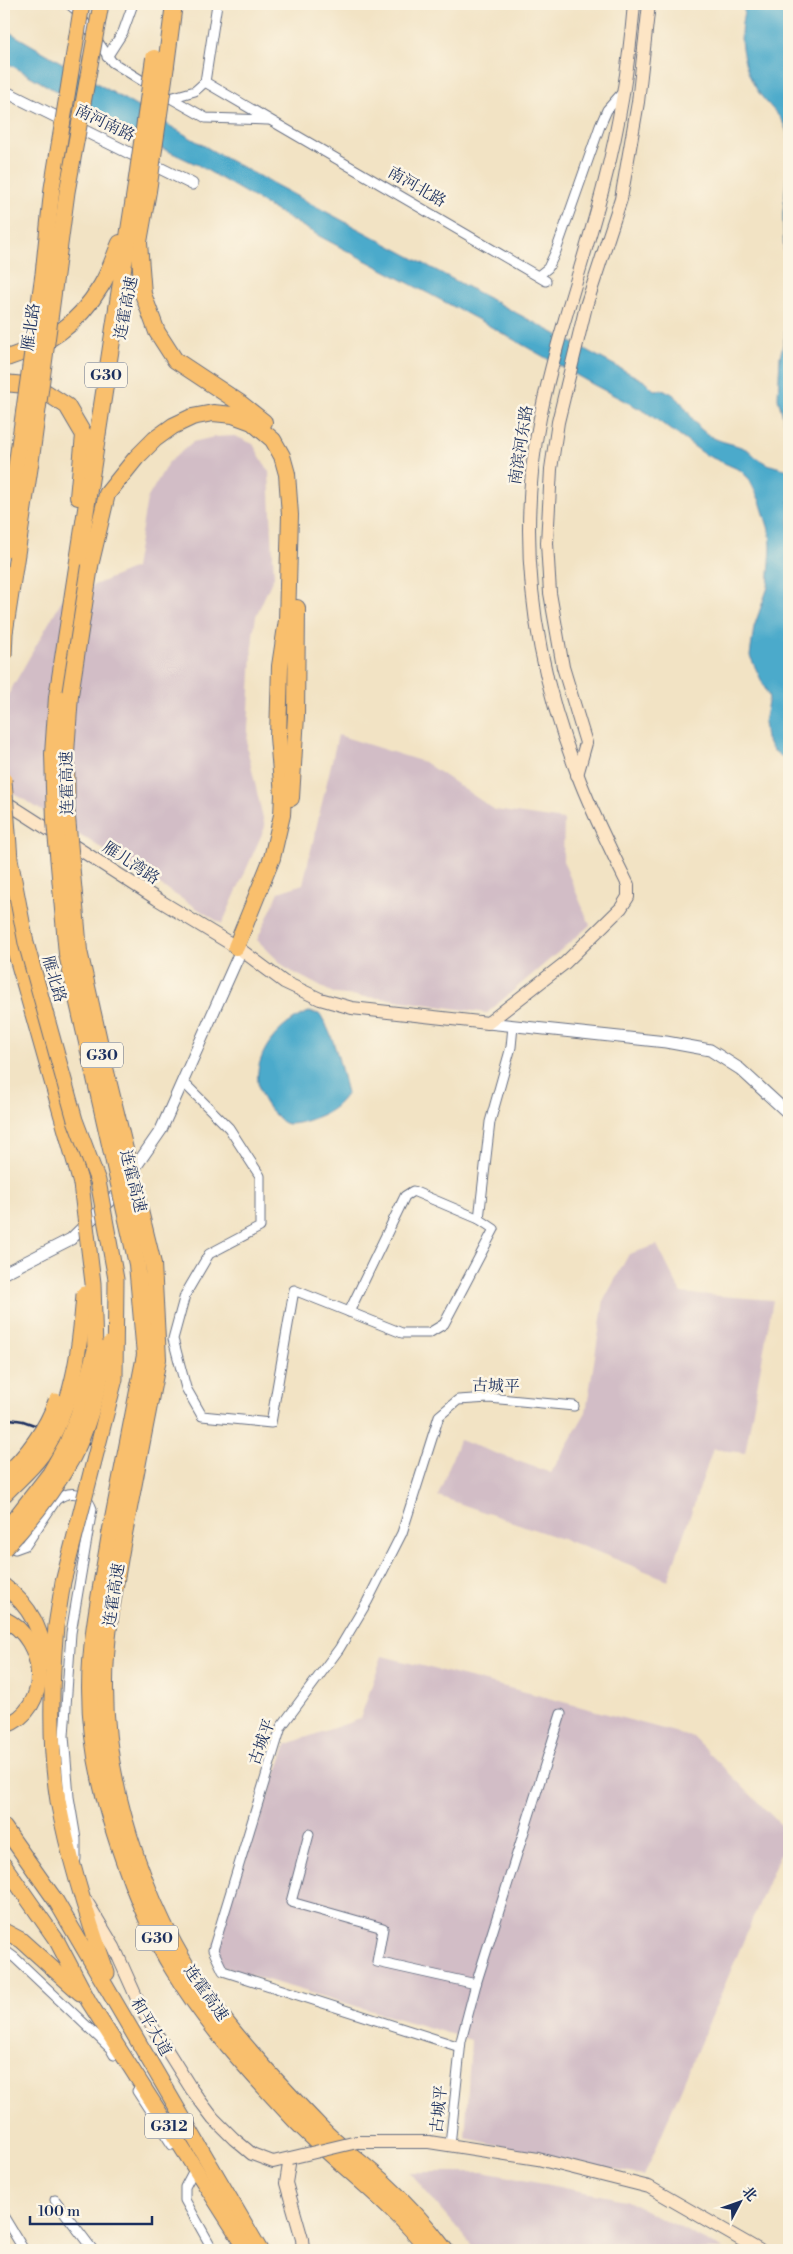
<svg xmlns="http://www.w3.org/2000/svg" width="793" height="2254" font-family="'Libre Bodoni','Noto Serif SC',serif">
<rect width="100%" height="100%" fill="#fcf5e5"/>
<filter id="ink" filterUnits="userSpaceOnUse"><feTurbulence type="fractalNoise" baseFrequency=".02" numOctaves="2"/><feDisplacementMap in="SourceGraphic" scale="10" xChannelSelector="R" yChannelSelector="G"/><feConvolveMatrix kernelMatrix="1 2 1 2 8 2 1 2 1" color-interpolation-filters="sRGB"/></filter>
<filter id="wash" filterUnits="userSpaceOnUse"><feTurbulence type="fractalNoise" baseFrequency=".0096" numOctaves="4" result="noise"/><feDisplacementMap in="SourceGraphic" scale="20" xChannelSelector="R" yChannelSelector="G"/><feGaussianBlur stdDeviation="1.12" result="paint"/><feColorMatrix in="noise" values="0 0 0 0 0 0 0 0 0 0 0 0 0 0 0 0 0 1.4 0 .05"/><feComposite in="paint" operator="in"/></filter>
<g filter="url(#wash)">
<rect width="100%" height="100%" fill="#f2e3c4"/>
<!-- industrial -->
<g fill="#d2bdc6">
<path d="M235,436l18,8 16,28 5,104 -18,40 -3,19 -6,113 18,79 -43,97 -218,-137v-85l59,-104 72,-30 12,-69 21,-36 25,-21 21,-5z"/>
<path d="M338,735l86,27 71,48 69,10 -1,41 27,64 -103,88 -98,-14 -54,-5 -48,-25 -30,-29 22,-48 24,-8z"/>
<path d="M657,1245l24,48 92,7 -28,153 -32,-4 -45,131 -83,-33 -147,-51 21,-56 92,33 35,-61 18,-112 25,-46z"/>
<path d="M382,1656l155,39 156,42 96,96 -145,343 -179,-38 6,-98 -258,-76 2,-22 72,-198 73,-25z"/>
<path d="M409,2172h74l142,28 99,50h-248z"/>
</g>
<!-- water -->
<g fill="#4caacb" stroke="#346c94">
<path d="M745,4h44v139c-3,-24 -13,-29 -27,-46 -13,-16 -21,-41 -21,-62 0,-11 3,-21 4,-31z"/>
<path d="M4,29l221,129 421,224 8,8c25,-3 31,22 45,37 16,17 31,14 49,23 3,2 5,5 9,8 10,7 20,9 32,12v293l-17,-14 -6,-10 -2,-17 5,-25 -19,-41 4,-29 14,-40 3,-39 -1,-15 -10,-32 -11,-22 -9,-9 -34,-15 -60,-43 -52,-27 -117,-66 -156,-82 -123,-72 -71,-33 -123,-71z"/>
<path d="M789,148v284l-5,-11 -6,-23 2,-41 5,-21 -2,-123z"/>
<path d="M309,1012l11,2c15,24 20,51 27,79 -9,13 -18,20 -33,25 -7,3 -18,6 -26,6 -6,-1 -9,-5 -13,-9 -15,-15 -22,-35 -14,-56 7,-21 28,-40 48,-47z"/>
</g>
</g>
<g filter="url(#ink)">
<g fill="none" stroke-linecap="round" stroke-linejoin="round">
<defs>
<g id="minor">
<path d="M69,4l7,6 36,52 40,25"/>
<path d="M107,57l16,-25 10,-28"/>
<path d="M205,82l12,-78"/>
<path d="M167,96l39,22 62,2"/>
<path d="M170,98l25,-7 10,-9 341,199"/>
<path d="M538,276l10,-8 8,-17 44,-125 7,-16 15,-17"/>
<path d="M183,1082l46,46 31,48v51l-51,27 -24,41 -12,44 13,49 16,28 69,7 23,-133 108,43h27l15,-9 50,-95 -15,-10 11,-97 21,-75 2,-21"/>
<path d="M349,1312l56,-116 8,-5 66,28"/>
<path d="M4,1545l11,4 11,-4 30,-45c14,-11 30,-8 36,9l-21,124 -7,103 5,61 7,42v20"/>
<path d="M309,1834l-18,68 92,26 -6,34 99,22"/>
<path d="M4,1950l11,8 95,90 4,7"/>
<path d="M460,2047l-237,-76 -10,-21 68,-223 58,-78 28,-47 35,-69 37,-117 19,-16 31,-2 85,8"/>
<path d="M137,2091l35,54"/>
<path d="M450,2145l11,-104 15,-57 85,-270"/>
<path d="M195,2168l-10,19v13l28,50"/>
<path d="M55,2200l38,50"/>
<path d="M4,2217l20,33"/>
</g>
<g id="tertiary">
<path d="M4,91l188,93"/>
<path d="M488,1023l178,19 44,8 30,19 49,45"/>
<path d="M4,1273l67,-34 45,-44 45,-65 80,-180"/>
</g>
<g id="secondary">
<path d="M577,775l9,-32 -23,-76 -13,-74 -3,-50 4,-74 7,-47 28,-116 35,-107 17,-97 11,-98"/>
<path d="M4,801l153,98 84,51 43,32 36,17 32,9 136,15 77,-60 56,-55 7,-11v-12c-18,-37 -37,-74 -51,-112 -44,-114 -61,-234 -37,-355 16,-81 45,-158 65,-238 15,-57 24,-117 29,-176"/>
<path d="M87,1902l27,45 29,65 49,78 21,28 21,21 18,15 21,8 17,-4 -4,25 16,56 1,11"/>
<path d="M357,2142h72l109,17 111,28 110,63"/>
</g>
<g id="trunk">
<path d="M4,898l9,46 68,240"/>
<path d="M4,1586c30,23 35,43 45,78"/>
<path d="M4,1619c44,21 48,91 0,107"/>
<path d="M56,1626c-5,56 -7,119 2,175 11,58 29,116 49,172"/>
<path d="M4,1827l52,74 204,349"/>
<path d="M4,1865l53,76 32,61 158,248"/>
<path d="M4,1931l17,9 59,53"/>
</g>
<g id="motorway">
<path d="M166,65l8,-61"/>
<path d="M139,243l4,51 14,38 18,28 65,43 24,19"/>
<path d="M137,253l11,-62"/>
<path d="M4,359c43,-14 73,-33 97,-73 8,-13 13,-29 19,-43"/>
<path d="M4,383l32,3 31,20 17,29 -6,62"/>
<path d="M90,566l17,-72 29,-36 19,-19 18,-13 19,-9 21,-4 20,2 19,7 21,18 9,16 5,18 3,41 -3,105 -7,46 -2,71 5,58 -1,20 -10,43 -36,89"/>
<path d="M57,697l79,-512"/>
<path d="M291,798l5,-82 1,-108"/>
<path d="M110,1534c-8,51 -20,103 -20,154 0,68 18,131 42,195 11,28 23,57 39,83 33,56 79,106 123,153 43,45 96,81 135,131"/>
<path d="M123,1539c-8,48 -18,96 -18,144 -1,111 47,247 116,333 30,39 65,76 100,112 18,19 40,34 60,52 23,21 45,45 64,70"/>
</g>
</defs>
<!-- minor casing -->
<use href="#minor" stroke="#666e82" stroke-width="11"/>
<!-- tertiary casing -->
<use href="#tertiary" stroke="#666e82" stroke-width="13"/>
<!-- secondary casing -->
<use href="#secondary" stroke="#666e82" stroke-width="14"/>
<!-- trunk casing -->
<use href="#trunk" stroke="#666e82" stroke-width="17"/>
<!-- motorway casing -->
<use href="#motorway" stroke="#666e82" stroke-width="18"/>
<!-- minor -->
<use href="#minor" stroke="#fff" stroke-width="9"/>
<!-- tertiary -->
<use href="#tertiary" stroke="#fff" stroke-width="11"/>
<!-- secondary -->
<use href="#secondary" stroke="#fde5c5" stroke-width="12"/>
<!-- trunk -->
<use href="#trunk" stroke="#f9bf6d" stroke-width="15"/>
<!-- motorway -->
<use href="#motorway" stroke="#f9bf6d" stroke-width="16"/>
<!-- rail -->
<path stroke="#1b2f5e" stroke-width="2.5" d="M4,1418l19,3 71,25"/>
<defs>
<path id="secondary-bridge" d="M290,2158l67,-16"/>
<g id="trunk-bridge">
<path d="M4,551l39,-277 9,-86 30,-184"/>
<path d="M4,657l1,-24 26,-171 36,-270 34,-188"/>
<path d="M4,780l6,79 16,84 49,177 23,61 18,98 -1,100 -52,203 -7,44"/>
<path d="M4,1476c22,-19 43,-48 52,-75"/>
<path d="M4,1495c12,-13 27,-25 37,-39 32,-48 39,-106 43,-162"/>
<path d="M4,1532l46,-59 16,-28 12,-30 17,-65 -2,-67 -12,-99"/>
<path d="M4,1549c27,-28 50,-58 69,-92 18,-34 26,-75 36,-113"/>
</g>
<g id="motorway-bridge">
<path d="M136,185l18,-127"/>
<path d="M148,191l18,-126"/>
<path d="M90,566l-20,129 -4,58 1,64 12,134 27,121 47,192 5,95 -35,180"/>
<path d="M57,697l-4,57 2,67 12,133 70,310 8,91 -35,179"/>
</g>
</defs>
<!-- secondary-bridge casing -->
<use href="#secondary-bridge" stroke="#666e82" stroke-width="14" stroke-linecap="butt"/>
<!-- trunk-bridge casing -->
<use href="#trunk-bridge" stroke="#666e82" stroke-width="17" stroke-linecap="butt"/>
<!-- motorway-bridge casing -->
<use href="#motorway-bridge" stroke="#666e82" stroke-width="18" stroke-linecap="butt"/>
<!-- secondary-bridge -->
<use href="#secondary-bridge" stroke="#fde5c5" stroke-width="12"/>
<!-- trunk-bridge -->
<use href="#trunk-bridge" stroke="#f9bf6d" stroke-width="15"/>
<!-- motorway-bridge -->
<use href="#motorway-bridge" stroke="#f9bf6d" stroke-width="16"/>
</g>
</g>
<g text-anchor="middle" dominant-baseline="central" stroke-width="5" stroke-linejoin="round" paint-order="stroke">
<!-- shield labels -->
<g fill="#fcf5e5" stroke="#5e6a86" stroke-width="1">
<rect x="85" y="362.5" width="42" height="25" rx="4"/>
<rect x="81" y="1042.5" width="42" height="25" rx="4"/>
<rect x="136" y="1925.5" width="42" height="25" rx="4"/>
<rect x="145" y="2113.5" width="48" height="25" rx="4"/>
</g>
<g font-size="15" font-weight="bold" fill="#1b2f5e">
<text x="106" y="375">G30</text>
<text x="102" y="1055">G30</text>
<text x="157" y="1938">G30</text>
<text x="169" y="2126">G312</text>
</g>
<!-- street labels -->
<g font-size="16" fill="#1b2f5e" stroke="#fcf5e5">
<text transform="translate(105 123) rotate(26)">南河南路</text>
<text transform="translate(417 187) rotate(30)">南河北路</text>
<text transform="translate(126 308) rotate(-79)">连霍高速</text>
<text transform="translate(31 327) rotate(-82)">雁北路</text>
<text transform="translate(521 445) rotate(-81)">南滨河东路</text>
<text transform="translate(67 783) rotate(-91)">连霍高速</text>
<text transform="translate(131 863) rotate(33)">雁儿湾路</text>
<text transform="translate(54 979) rotate(74)">雁北路</text>
<text transform="translate(133 1181) rotate(76)">连霍高速</text>
<text transform="translate(496 1386) rotate(2)">古城平</text>
<text transform="translate(114 1595) rotate(-81)">连霍高速</text>
<text transform="translate(262 1742) rotate(-70)">古城平</text>
<text transform="translate(206 1993) rotate(55)">连霍高速</text>
<text transform="translate(151 2027) rotate(60)">和平大道</text>
<text transform="translate(439 2109) rotate(-84)">古城平</text>
</g>
</g>
<!-- margin -->
<rect width="793" height="2254" fill="none" stroke="#fcf5e5" stroke-width="20"/>
<!-- north arrow -->
<g transform="translate(740 2202) rotate(49)" stroke="#fcf5e5" stroke-width="4" paint-order="stroke">
<path d="M0-4L9 19L0 12L-9 19Z" fill="#1b2f5e"/>
<text y="-8" font-size="14" font-weight="bold" text-anchor="middle" fill="#1b2f5e">北</text>
</g>
<!-- scale -->
<path d="M30 2216v8h122v-8" fill="none" stroke="#1b2f5e" stroke-width="2.5"/>
<text x="38" y="2216" font-size="15" fill="#1b2f5e" stroke="#fcf5e5" stroke-width="4" paint-order="stroke">100 m</text>
</svg>
